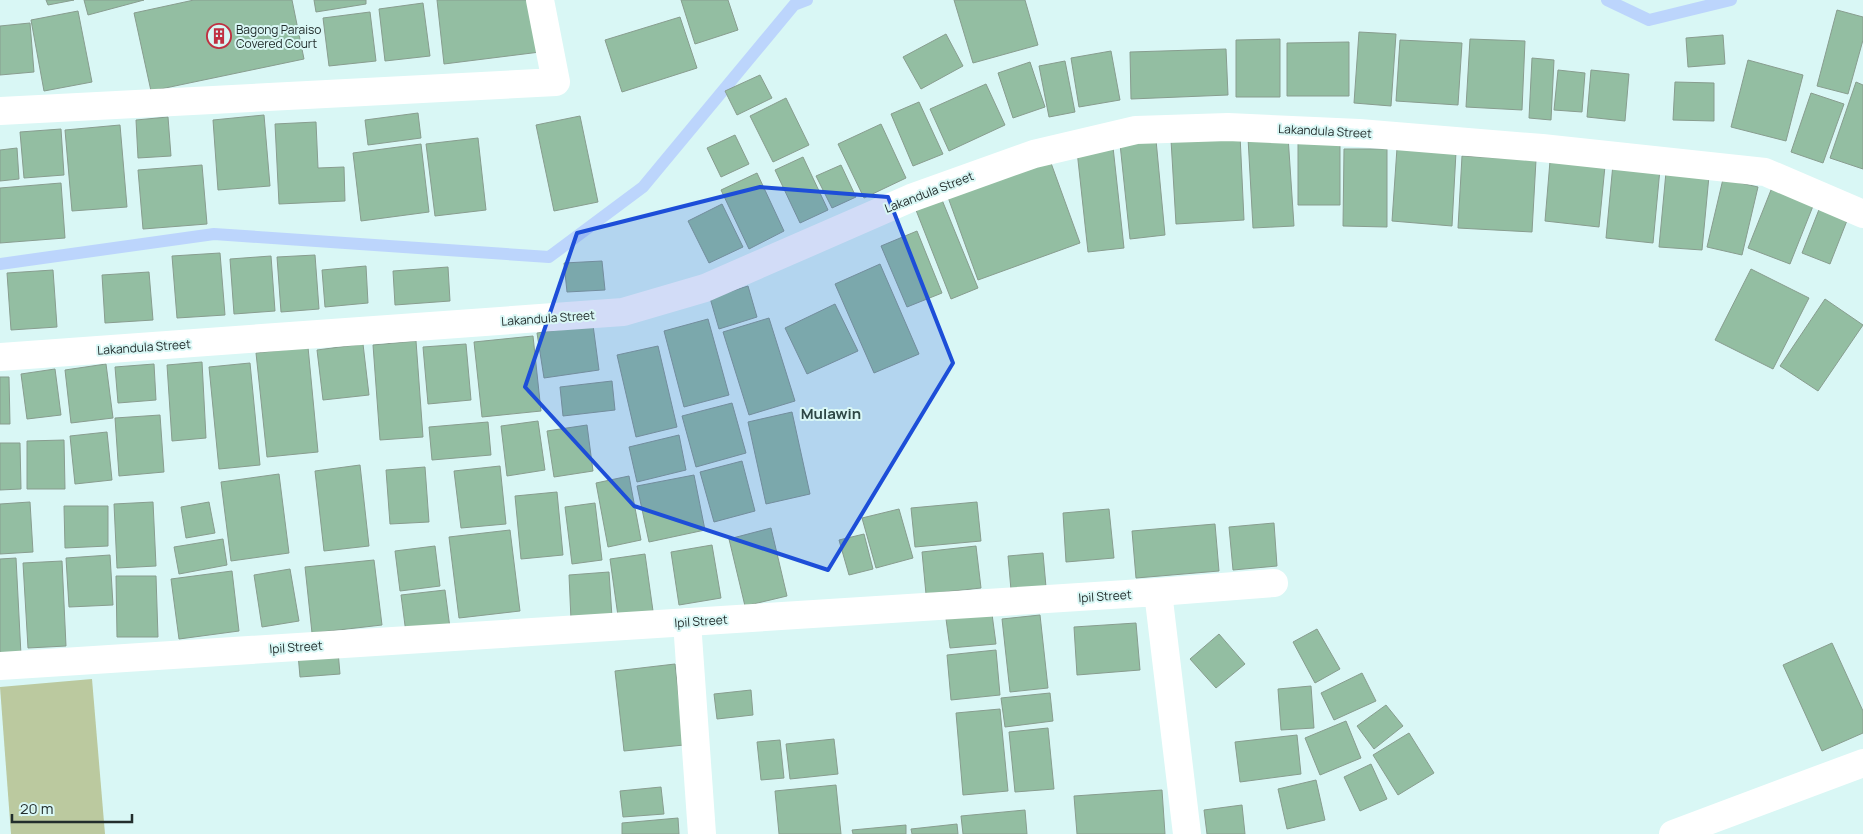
<svg xmlns="http://www.w3.org/2000/svg" width="1863" height="834" font-family="Manrope,sans-serif">
<rect width="100%" height="100%" fill="#d9f7f5"/>
<!-- green -->
<path fill="#bbc99f" d="M92,679l13,155h-94l-11,-147z"/>
<g fill="none" stroke-linecap="round" stroke-linejoin="round">
<!-- stream -->
<g stroke="#bcd5fc" stroke-width="12">
<path d="M1607,0l42,20 82,-20"/>
<path d="M0,264l214,-30 335,23 94,-70 151,-182 13,-5"/>
</g>
</g>
<!-- building -->
<g fill="#93bea2" stroke="#889d8f">
<path d="M46,0h28l-26,5z"/>
<path d="M84,0h60l-56,15z"/>
<path d="M194,0h98l12,59 -153,32 -17,-78z"/>
<path d="M314,0h52v4l-50,8z"/>
<path d="M437,0h97l6,52 -96,12z"/>
<path d="M681,0h47l10,30 -43,14z"/>
<path d="M954,0h71l13,45 -65,18z"/>
<path d="M423,3l7,53 -45,5 -6,-52z"/>
<path d="M1837,10l26,7v23l-15,54 -31,-8z"/>
<path d="M78,11l14,71 -48,9 -13,-71z"/>
<path d="M370,12l6,49 -47,5 -6,-48z"/>
<path d="M680,17l17,51 -75,24 -17,-52z"/>
<path d="M30,23l4,49 -34,3v-49z"/>
<path d="M1359,32l37,2 -5,72 -37,-3z"/>
<path d="M946,34l17,32 -42,23 -18,-32z"/>
<path d="M1723,35l2,29 -37,3 -2,-29z"/>
<path d="M1280,39v58h-44v-57z"/>
<path d="M1470,39l55,2 -3,69 -56,-3z"/>
<path d="M1400,40l62,3 -4,62 -62,-4z"/>
<path d="M1349,42v54h-62v-53z"/>
<path d="M1226,49l2,46 -97,4 -1,-47z"/>
<path d="M1111,51l9,49 -41,7 -8,-49z"/>
<path d="M1532,58l22,2 -3,60 -22,-2z"/>
<path d="M1748,60l55,15 -17,66 -55,-14z"/>
<path d="M1065,61l10,51 -26,5 -10,-51z"/>
<path d="M1030,62l15,45 -32,11 -15,-45z"/>
<path d="M1558,70l27,3 -3,39 -28,-2z"/>
<path d="M1591,70l38,4 -4,47 -38,-4z"/>
<path d="M760,75l12,23 -35,17 -12,-24z"/>
<path d="M1675,82l39,1v38l-41,-1z"/>
<path d="M1856,82l7,3v84l-33,-11z"/>
<path d="M986,84l19,41 -56,26 -19,-42z"/>
<path d="M1811,93l33,11 -21,59 -32,-11z"/>
<path d="M786,98l23,47 -36,17 -23,-46z"/>
<path d="M919,102l24,52 -30,12 -22,-52z"/>
<path d="M418,113l3,25 -53,7 -3,-25z"/>
<path d="M264,115l6,71 -52,4 -5,-70z"/>
<path d="M580,116l18,86 -44,9 -18,-86z"/>
<path d="M168,117l3,39 -33,2 -2,-38z"/>
<path d="M316,122l2,46 26,-1 1,34 -66,3 -4,-80z"/>
<path d="M881,124l25,54 -42,20 -26,-54z"/>
<path d="M120,125l7,82 -55,4 -7,-81z"/>
<path d="M61,129l3,46 -40,3 -4,-46z"/>
<path d="M735,135l14,29 -28,13 -14,-29z"/>
<path d="M1240,135l4,85 -68,4 -5,-84z"/>
<path d="M1288,136l6,90 -41,2 -5,-90z"/>
<path d="M478,138l8,72 -51,6 -9,-72z"/>
<path d="M1156,140l9,95 -35,4 -10,-95z"/>
<path d="M1340,140v65h-42v-64z"/>
<path d="M421,144l8,68 -68,9 -8,-68z"/>
<path d="M1113,147l11,101 -36,4 -11,-101z"/>
<path d="M17,148l2,31 -19,2v-31z"/>
<path d="M1397,148l59,4 -4,74 -60,-5z"/>
<path d="M1344,149h43v78l-44,-1z"/>
<path d="M1047,152l33,91 -102,37 -33,-91z"/>
<path d="M1462,156l74,4 -4,72 -74,-4z"/>
<path d="M803,157l25,53 -28,13 -25,-53z"/>
<path d="M1550,161l55,5 -6,61 -54,-6z"/>
<path d="M1613,164l47,5 -7,74 -47,-5z"/>
<path d="M202,165l5,59 -64,5 -5,-59z"/>
<path d="M841,165l15,32 -24,11 -16,-32z"/>
<path d="M1666,172l43,4 -7,74 -43,-3z"/>
<path d="M757,173l27,58 -35,18 -28,-59z"/>
<path d="M1723,179l35,8 -16,68 -35,-8z"/>
<path d="M61,183l4,55 -65,5v-55z"/>
<path d="M1773,185l42,16 -25,63 -42,-16z"/>
<path d="M940,195l38,93 -27,11 -37,-94z"/>
<path d="M722,204l21,43 -34,16 -21,-42z"/>
<path d="M1820,207l28,11 -18,46 -28,-11z"/>
<path d="M917,231l25,62 -35,14 -26,-61z"/>
<path d="M220,253l5,62 -48,3 -5,-62z"/>
<path d="M315,255l4,54 -38,3 -4,-55z"/>
<path d="M271,256l4,55 -41,3 -4,-55z"/>
<path d="M602,261l3,29 -38,2 -3,-29z"/>
<path d="M880,264l39,90 -45,19 -39,-89z"/>
<path d="M366,266l2,37 -43,4 -3,-37z"/>
<path d="M448,267l2,34 -55,4 -2,-34z"/>
<path d="M1751,269l58,29 -36,71 -58,-29z"/>
<path d="M53,270l4,57 -46,3 -4,-57z"/>
<path d="M149,272l4,48 -48,3 -3,-48z"/>
<path d="M748,286l9,31 -38,12 -9,-31z"/>
<path d="M1825,299l38,26 -45,66 -38,-25z"/>
<path d="M835,304l23,47 -51,23 -22,-46z"/>
<path d="M769,318l26,83 -46,14 -26,-83z"/>
<path d="M708,319l21,76 -45,12 -20,-76z"/>
<path d="M593,325l6,45 -55,8 -7,-45z"/>
<path d="M533,336l8,75 -59,6 -8,-75z"/>
<path d="M416,341l7,96 -43,3 -7,-95z"/>
<path d="M363,344l6,51 -46,5 -6,-50z"/>
<path d="M466,344l5,56 -43,4 -5,-57z"/>
<path d="M658,346l19,81 -41,10 -19,-82z"/>
<path d="M308,347l10,105 -51,5 -11,-104z"/>
<path d="M202,362l4,76 -34,3 -5,-76z"/>
<path d="M250,363l10,102 -41,4 -10,-102z"/>
<path d="M106,364l7,54 -42,5 -6,-53z"/>
<path d="M154,364l2,36 -38,3 -3,-36z"/>
<path d="M55,369l6,46 -34,4 -6,-45z"/>
<path d="M0,377h9l1,47h-10z"/>
<path d="M612,381l3,29 -52,6 -3,-29z"/>
<path d="M732,403l14,50 -50,14 -14,-51z"/>
<path d="M792,412l18,82 -44,10 -18,-82z"/>
<path d="M160,415l4,57 -45,4 -4,-58z"/>
<path d="M538,421l7,49 -38,6 -6,-50z"/>
<path d="M488,422l3,33 -59,5 -3,-33z"/>
<path d="M587,425l6,46 -39,6 -7,-46z"/>
<path d="M107,432l5,48 -37,4 -5,-48z"/>
<path d="M679,435l7,35 -49,12 -8,-35z"/>
<path d="M64,440l1,49h-38v-48z"/>
<path d="M0,443h20l1,46 -21,1z"/>
<path d="M742,461l13,50 -41,11 -14,-50z"/>
<path d="M360,465l9,81 -45,5 -9,-80z"/>
<path d="M500,466l6,58 -45,4 -7,-57z"/>
<path d="M425,467l4,55 -39,2 -4,-54z"/>
<path d="M279,474l10,79 -58,8 -10,-79z"/>
<path d="M694,475l11,55 -56,12 -12,-56z"/>
<path d="M629,476l12,64 -33,7 -12,-64z"/>
<path d="M557,492l6,63 -42,4 -6,-63z"/>
<path d="M30,502l3,50 -33,2v-50z"/>
<path d="M153,502l3,64 -39,2 -3,-64z"/>
<path d="M209,502l6,31 -29,5 -5,-31z"/>
<path d="M977,502l4,39 -66,6 -4,-39z"/>
<path d="M595,503l7,57 -30,4 -7,-57z"/>
<path d="M64,506h44v40l-43,2z"/>
<path d="M899,509l14,49 -37,10 -14,-50z"/>
<path d="M1109,509l5,49 -48,4 -3,-49z"/>
<path d="M1274,523l3,43 -44,4 -4,-43z"/>
<path d="M1215,524l4,47 -83,7 -4,-47z"/>
<path d="M771,528l16,68 -42,10 -16,-67z"/>
<path d="M510,530l10,81 -61,7 -10,-81z"/>
<path d="M864,534l9,35 -24,6 -10,-35z"/>
<path d="M223,539l4,26 -48,9 -5,-27z"/>
<path d="M712,545l9,53 -42,7 -8,-53z"/>
<path d="M435,546l5,40 -40,5 -5,-40z"/>
<path d="M976,546l5,42 -55,6 -4,-42z"/>
<path d="M1043,553l3,34 -35,3 -3,-34z"/>
<path d="M645,554l8,57 -35,5 -8,-57z"/>
<path d="M110,555l3,50 -44,2 -3,-49z"/>
<path d="M16,558l5,97 -21,1v-97z"/>
<path d="M374,560l8,65 -70,8 -7,-66z"/>
<path d="M62,561l4,85 -38,2 -5,-85z"/>
<path d="M290,569l9,52 -37,6 -8,-52z"/>
<path d="M232,571l7,60 -60,8 -8,-60z"/>
<path d="M609,572l3,45 -41,3 -2,-45z"/>
<path d="M116,576h40l2,61h-41z"/>
<path d="M445,590l5,38 -44,5 -5,-38z"/>
<path d="M992,614l4,30 -46,4 -4,-29z"/>
<path d="M1040,615l8,73 -38,4 -8,-73z"/>
<path d="M1136,623l4,47 -63,5 -3,-48z"/>
<path d="M1317,629l23,40 -25,14 -22,-41z"/>
<path d="M1219,634l26,30 -29,24 -26,-29z"/>
<path d="M1832,643l31,68v22l-41,18 -39,-86z"/>
<path d="M996,650l4,45 -49,5 -4,-45z"/>
<path d="M338,651l2,23 -40,3 -2,-23z"/>
<path d="M675,664l9,81 -60,6 -9,-80z"/>
<path d="M1362,673l14,28 -42,19 -13,-27z"/>
<path d="M1311,686l3,42 -33,2 -3,-41z"/>
<path d="M751,690l2,25 -36,4 -3,-25z"/>
<path d="M1050,693l3,28 -48,6 -4,-29z"/>
<path d="M1386,705l17,21 -29,23 -17,-23z"/>
<path d="M1000,709l8,82 -45,4 -7,-82z"/>
<path d="M1346,721l15,37 -41,17 -15,-37z"/>
<path d="M1048,728l6,61 -39,3 -6,-60z"/>
<path d="M1409,733l25,40 -36,22 -25,-40z"/>
<path d="M1297,735l4,39 -61,8 -5,-40z"/>
<path d="M834,739l4,35 -48,5 -4,-35z"/>
<path d="M780,740l4,38 -23,2 -4,-38z"/>
<path d="M1371,764l16,35 -27,12 -16,-34z"/>
<path d="M1316,780l9,40 -38,9 -9,-40z"/>
<path d="M836,785l5,49h-62l-4,-43z"/>
<path d="M661,787l3,27 -41,3 -3,-26z"/>
<path d="M1162,790l3,44h-88l-3,-38z"/>
<path d="M1242,805l3,29h-38l-3,-24z"/>
<path d="M1025,810l2,24h-64l-2,-18z"/>
<path d="M678,818l1,16h-57v-11z"/>
<path d="M957,824l1,10h-46l-1,-5z"/>
<path d="M906,825v9h-53l-1,-4z"/>
</g>
<g fill="none" stroke-linecap="round" stroke-linejoin="round">
<!-- minor -->
<g stroke="#fff" stroke-width="28">
<path d="M0,111l556,-29 -16,-82"/>
<path d="M0,357l623,-45 82,-24 206,-90 123,-44 102,-24 92,-3 131,6 183,15 223,24 98,42"/>
<path d="M1158,592l116,-9"/>
<path d="M687,622l15,212"/>
<path d="M0,666l1158,-74 29,242"/>
<path d="M1673,834l190,-71"/>
</g>
</g>
<!-- marked area -->
<path fill="#1d4ed8" fill-opacity="0.2" stroke="#1d4ed8" stroke-width="4" stroke-linejoin="round" d="M760,187l128,10 65,166 -125,207 -194,-64 -109,-119 52,-154z"/>
<!-- icons -->
<defs>
<symbol id="building-ring" viewBox="-11 -11 22 22"><circle r="9.5" fill="#d9f7f5" stroke="#c03041" stroke-width="1.5"/><path d="M-4-6H4V6H1V3H-1V6H-4ZM-2.5-4.3h1.7v1.8h-1.7ZM.8-4.3h1.7v1.8H.8ZM-2.5-1h1.7V.8h-1.7ZM.8-1h1.7V.8H.8Z" fill="#c03041"/></symbol>
</defs>
<g fill-rule="evenodd">
<use href="#building-ring" x="205" y="22" width="28" height="28"/>
</g>
<g text-anchor="middle" dominant-baseline="central" stroke-width="4" stroke-linejoin="round" paint-order="stroke">
<!-- poi labels -->
<g font-size="12" fill="#222d2c" stroke="#d9f7f5" text-anchor="start">
<text x="236" y="29">Bagong Paraiso<tspan x="236" dy="14">Covered Court</tspan></text>
</g>
<!-- street labels -->
<g font-size="12" fill="#222d2c" stroke="#d9f7f5">
<text transform="translate(1325 131) rotate(3)">Lakandula Street</text>
<text transform="translate(929 192) rotate(-21)">Lakandula Street</text>
<text transform="translate(548 318) rotate(-4)">Lakandula Street</text>
<text transform="translate(144 347) rotate(-4)">Lakandula Street</text>
<text transform="translate(1105 596) rotate(-4)">Ipil Street</text>
<text transform="translate(701 621) rotate(-4)">Ipil Street</text>
<text transform="translate(296 647) rotate(-4)">Ipil Street</text>
</g>
<!-- quarter labels -->
<g font-size="15" font-weight="bold" fill="#2d4745" stroke="#d9f7f5">
<text x="831" y="413">Mulawin</text>
</g>
</g>
<!-- scale -->
<path d="M12 814v8h120v-8" fill="none" stroke="#222d2c" stroke-width="2.5"/>
<text x="20" y="814" font-size="15" fill="#222d2c" stroke="#d9f7f5" stroke-width="4" paint-order="stroke">20 m</text>
</svg>
